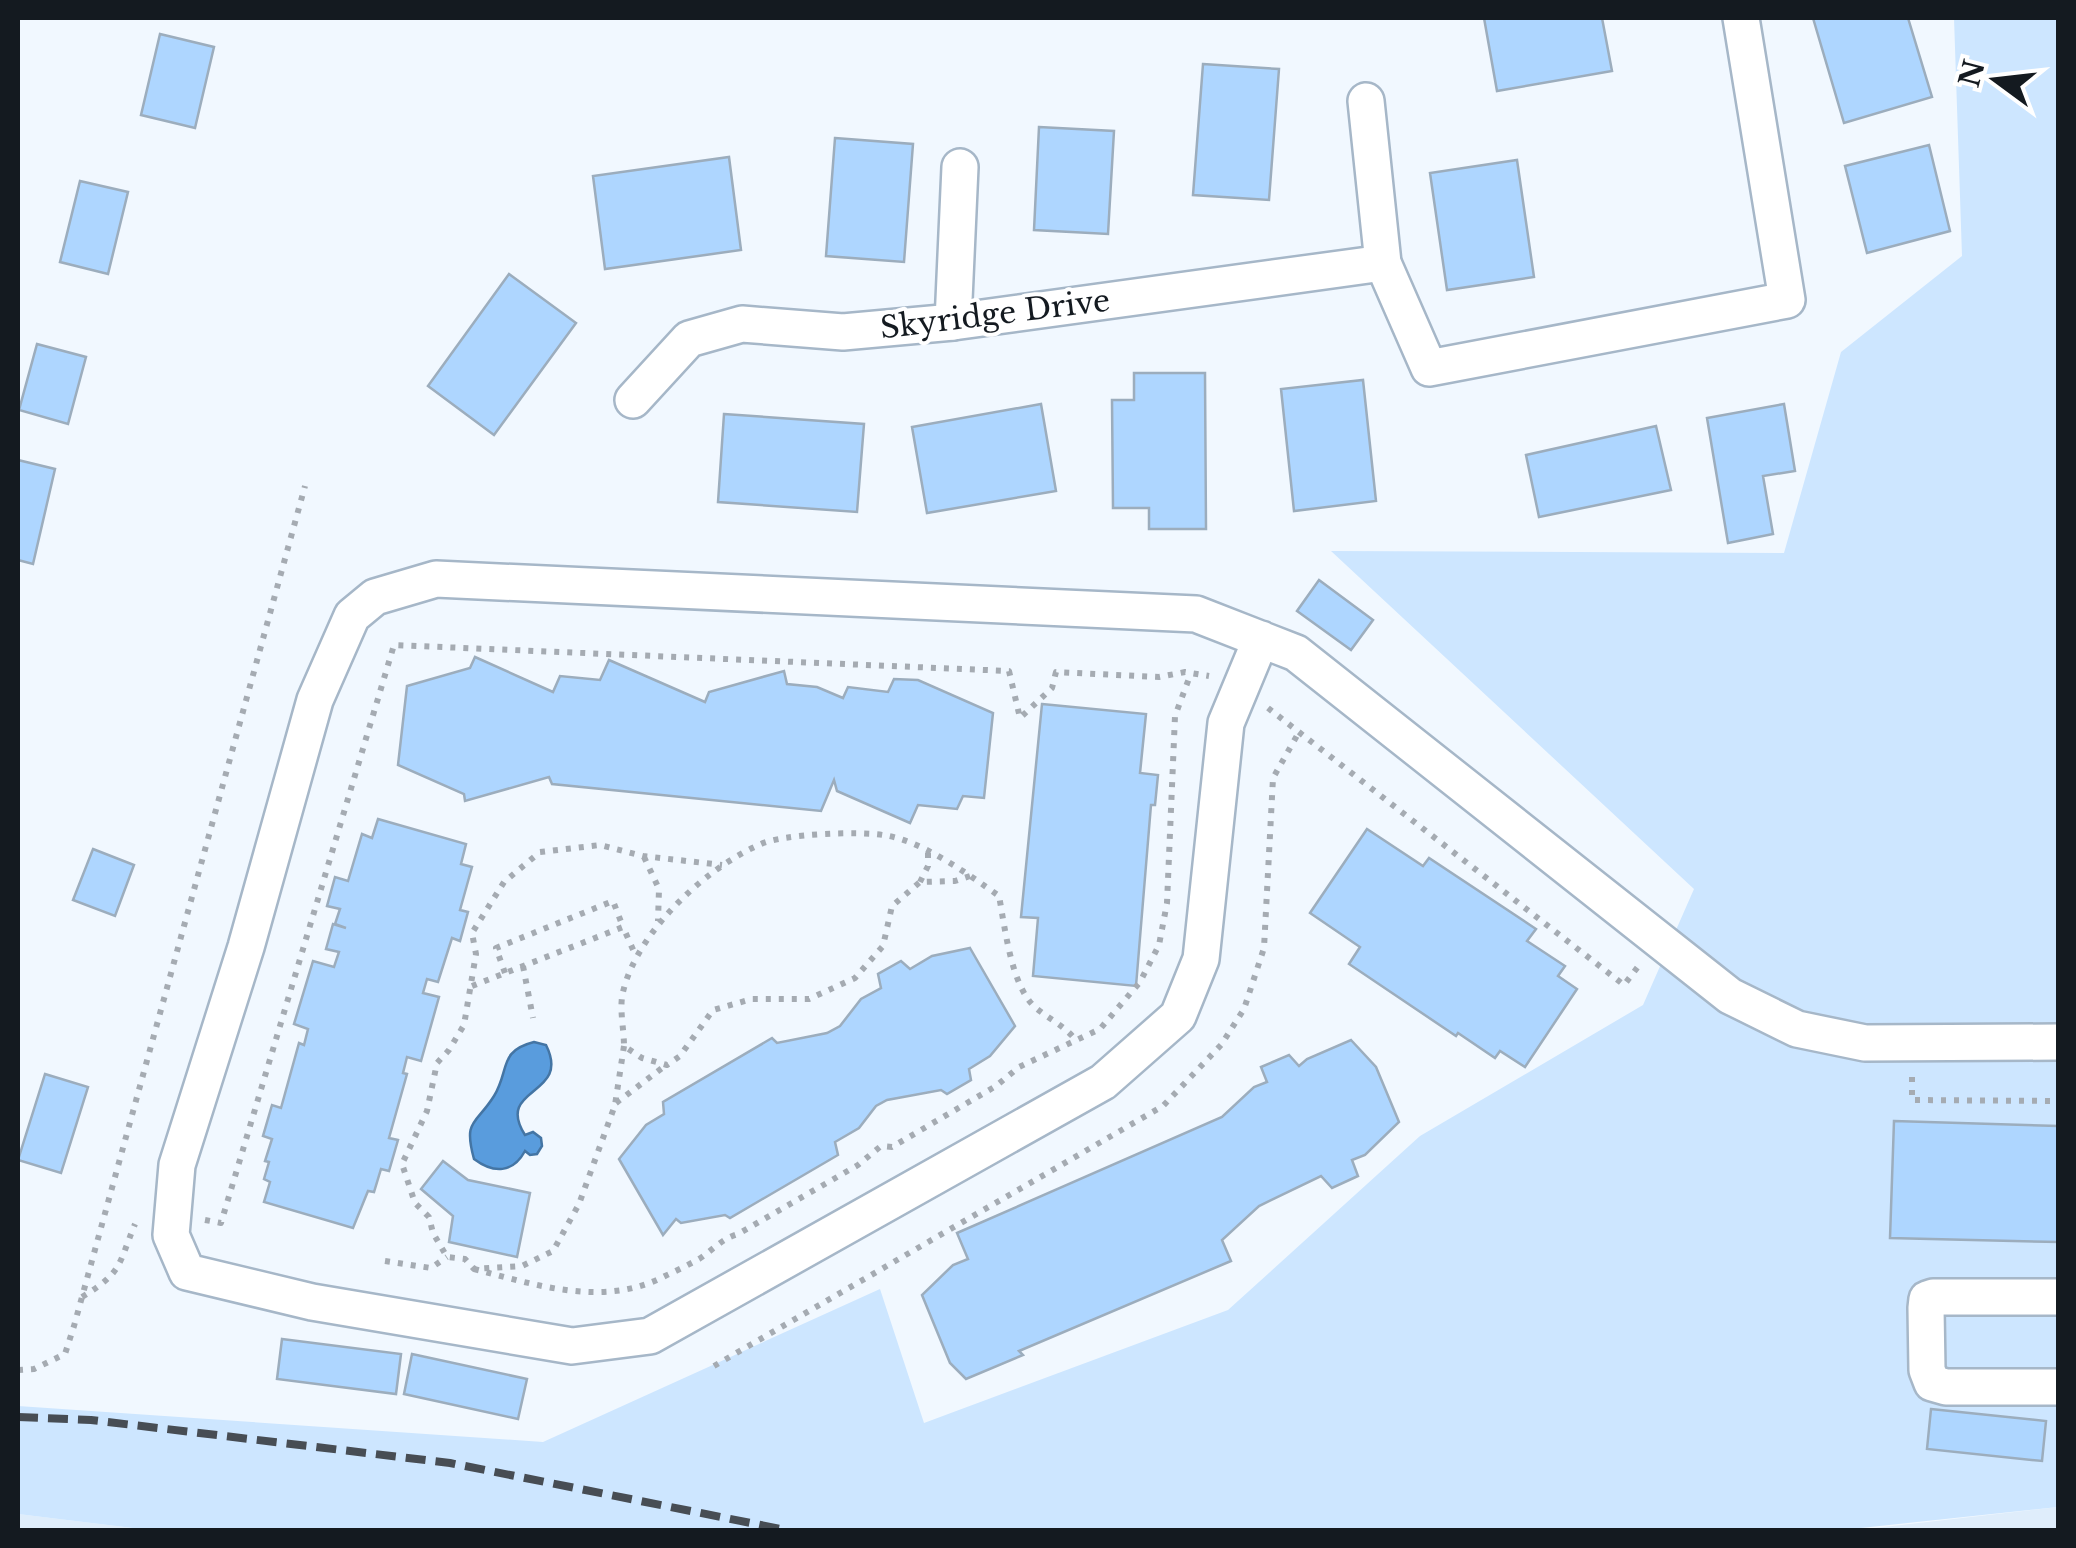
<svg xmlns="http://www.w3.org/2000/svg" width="2076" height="1548" font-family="'Libre Baskerville',serif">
<rect width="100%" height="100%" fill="#f1f8ff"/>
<!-- built -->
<g fill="#dfedfb">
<path d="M2058,1507v23h-216l33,-2z"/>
<path d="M18,1514l131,16h-131z"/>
</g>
<!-- green -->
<path fill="#cde6ff" d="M1954,18h104v1489l-216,23h-1693l-131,-16v-108l525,36 337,-153 44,134 304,-113 192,-174 223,-131 51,-116 -363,-338 453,2 57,-201 121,-96z"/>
<!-- water -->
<path fill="#599cdd" stroke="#4475a4" stroke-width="2.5" d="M534,1042l12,3c26,52 -52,41 -21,90l8,-3 8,6 1,8 -5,8 -7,1 -5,-4c-12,22 -31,23 -51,8 -11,-40 2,-34 20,-63 16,-26 4,-45 40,-54z"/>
<!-- building -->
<g fill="#aed6ff" stroke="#9cadbd" stroke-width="2.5">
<path d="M1484,18h118l10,53 -115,20z"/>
<path d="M1813,18h95l24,79 -88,26z"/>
<path d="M160,34l54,13 -19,81 -54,-13z"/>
<path d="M1203,64l76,5 -10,131 -76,-5z"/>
<path d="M1039,127l75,4 -6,103 -74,-4z"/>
<path d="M835,138l78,6 -9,118 -78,-6z"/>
<path d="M1929,145l21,86 -83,22 -22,-87z"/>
<path d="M729,157l12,93 -136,19 -12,-93z"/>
<path d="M1517,160l17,117 -87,13 -17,-117z"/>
<path d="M80,181l48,11 -20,82 -48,-12z"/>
<path d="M509,274l67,49 -82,112 -66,-49z"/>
<path d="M37,344l49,13 -18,67 -49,-14z"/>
<path d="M1134,373h71l1,156h-57v-21h-36l-1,-108h22z"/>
<path d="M1363,380l13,121 -82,10 -13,-122z"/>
<path d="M1041,404l15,87 -129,22 -15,-86z"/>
<path d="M1784,404l11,67 -32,5 10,58 -45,9 -21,-125z"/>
<path d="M724,414l140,10 -7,88 -139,-10z"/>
<path d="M1656,426l15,64 -132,27 -13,-62z"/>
<path d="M18,460l37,9 -22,95 -15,-4z"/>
<path d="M1319,580l54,40 -22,30 -54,-39z"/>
<path d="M475,657l78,35 7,-16 40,4 9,-20 96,42 4,-10 75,-21 3,13 30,3 26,11 5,-11 40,5 6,-13 24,1 75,33 -9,85 -21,-2 -6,13 -39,-4 -8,18 -73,-32 -3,-11 -13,31 -269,-27 -3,-7 -84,24 -1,-7 -66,-29 9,-79 63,-18z"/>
<path d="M1042,704l104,10 -6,59 18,2 -3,30h-4l-15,181 -103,-10 5,-58 -17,-1z"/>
<path d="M378,819l88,25 -5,20 11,3 -12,43 8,2 -8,29 -8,-3 -14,44 -11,-3 -4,14 16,4 -18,64 -14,-4 -4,16 4,1 -18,64 9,2 -9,31 -8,-2 -7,23 -6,-1 -15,37 -89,-26 6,-20 -6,-3 5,-17 -4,-1 7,-22 -9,-3 9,-31 9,3 18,-65 5,2 4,-16 -14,-5 19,-63 21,6 5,-15 -13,-3 7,-25 13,4 -11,-4 5,-15 -13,-3 8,-29 13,4 14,-47 10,4z"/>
<path d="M1367,829l56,37 6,-8 107,71 -9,12 38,25 -7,10 19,13 -52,78 -25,-16 -5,7 -37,-25 -2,3 -107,-72 11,-17 -50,-34z"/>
<path d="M93,849l41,16 -19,51 -42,-16z"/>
<path d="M970,948l45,78 -25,30 -21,13 2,11 -24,14 -6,-4 -54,10 -11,6 -17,22 -24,14 3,13 -108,63 -5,-3 -44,8 -5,-4 -13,16 -44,-76 27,-34 18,-11 -1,-12 109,-64 5,5 50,-10 13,-7 21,-27 20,-11 -3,-14 23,-13 9,8 22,-13z"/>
<path d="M1351,1040l25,27 23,55 -34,33 -13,5 6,16 -26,12 -11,-12 -62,30 -37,34 9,21 -212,90 4,4 -57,24 -16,-16 -28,-68 31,-30 15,-6 -11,-26 265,-116 32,-30 13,-5 -6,-15 28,-12 10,11 8,-7z"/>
<path d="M45,1074l43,13 -27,86 -43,-13z"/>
<path d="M1894,1121l164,5v116l-168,-4z"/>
<path d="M443,1161l25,19 62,13 -13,64 -68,-15 4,-26 -32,-27z"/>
<path d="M282,1339l119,15 -5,40 -119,-15z"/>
<path d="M412,1354l115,25 -9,40 -114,-25z"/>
<path d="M1931,1409l115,12 -4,40 -115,-12z"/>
</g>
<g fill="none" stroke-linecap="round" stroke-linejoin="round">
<defs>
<g id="minor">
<path d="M1366,101l17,162 46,105 358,-68 -46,-282"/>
<path d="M953,322l7,-155"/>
<path d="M633,400l56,-61 53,-15 101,8 110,-10 430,-59"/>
<path d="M1261,639l-35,84 -25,236 -23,57 -75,66 -453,254 -78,10 -260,-44 -125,-30 -16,-37 6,-70 69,-218 69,-247 37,-84 23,-19 61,-18 760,35 100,39 434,343 67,33 68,14 193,-1"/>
<path d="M2058,1297h-125l-6,2 -1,9 1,62 5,13 14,4h112"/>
</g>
</defs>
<!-- minor casing -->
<use href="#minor" stroke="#a6b7c8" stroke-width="40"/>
<!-- path -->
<g stroke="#a5abb2" stroke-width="6" stroke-dasharray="5 8" stroke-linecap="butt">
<path d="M1268,708l356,277 16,-21"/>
<path d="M644,857l15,32 -1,32"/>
<path d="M970,876l-15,5 -35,1 -28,24 -9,40 -28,32 -46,21h-57l-39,11 -33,46 -13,9 -25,-7 -18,-12c0,-17 -5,-38 -1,-54 14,-60 82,-124 138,-148 22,-10 97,-13 122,-9 38,5 85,39 116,61 6,31 12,91 37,112 13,11 27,17 38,30"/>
<path d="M920,882l8,-16v-13"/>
<path d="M523,966l10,52"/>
<path d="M505,973l-9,-25 117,-47 10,26"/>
<path d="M472,986l151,-59 12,27"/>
<path d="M624,1046l-9,59 -36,99 -26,47 -31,15 -48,3 -9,-10 -18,-2 -14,-24 -4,-16 -14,-14 -13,-39 25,-53 10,-48 12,-13 15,-25 12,-71 -4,-21 32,-51 36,-30 60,-7 43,11 79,9"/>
<path d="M1912,1077v23l146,1"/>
<path d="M616,1103l50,-38"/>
<path d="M205,1220l16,3 173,-578 615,26 11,47 32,-30 4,-16 103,5 26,-5 24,4"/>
<path d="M385,1261l46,7 16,-11"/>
<path d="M474,1269c62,16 130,39 191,7 11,-5 23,-11 34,-17 14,-9 22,-20 39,-25l120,-69 23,-19 11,1 104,-61 23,-19 81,-38 40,-47 19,-37 8,-42 8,-187 16,-43"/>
<path d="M82,1297c41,-25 36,-32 53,-73"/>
<path d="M714,1366l449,-260 58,-61 23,-36 20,-61 9,-170 26,-46"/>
<path d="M18,1370l16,-1 31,-15 9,-28 231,-840"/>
</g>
<!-- minor -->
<use href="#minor" stroke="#fff" stroke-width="35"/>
<!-- rail -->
<path stroke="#474d54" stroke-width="8" stroke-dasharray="20 10" stroke-linecap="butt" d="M18,1417l73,3 359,43 336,67"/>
</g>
<g text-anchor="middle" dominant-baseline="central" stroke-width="8" stroke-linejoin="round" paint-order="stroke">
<!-- street labels -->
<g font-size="30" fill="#141a20" stroke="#fff">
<text transform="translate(995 314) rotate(-7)">Skyridge Drive</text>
</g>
</g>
<!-- border -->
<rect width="2076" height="1548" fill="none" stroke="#141a20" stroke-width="40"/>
<!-- north arrow -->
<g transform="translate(1996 80) rotate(285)" stroke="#ffffff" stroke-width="8" paint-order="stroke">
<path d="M0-8L18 38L0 25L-18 38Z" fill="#141a20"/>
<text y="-15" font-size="28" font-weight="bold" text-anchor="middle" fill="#141a20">N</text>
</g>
</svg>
